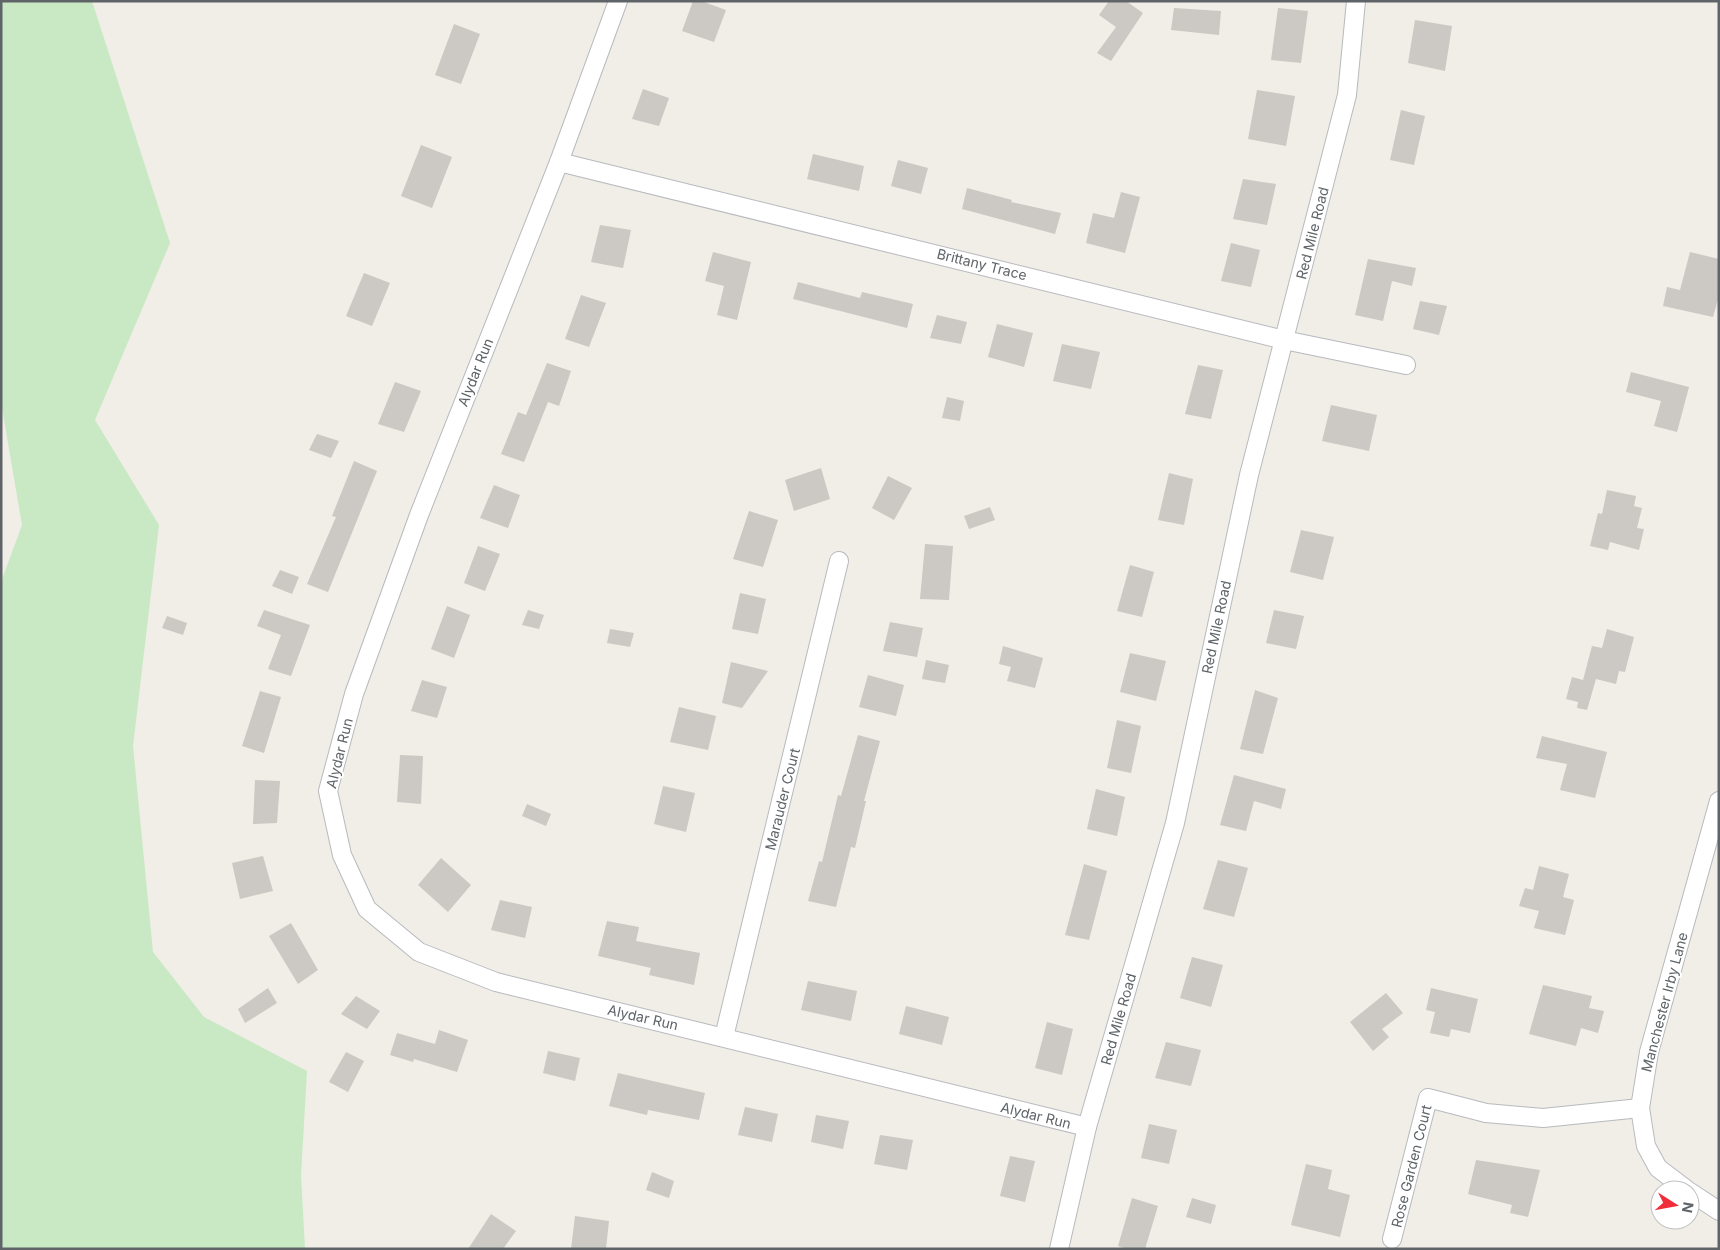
<svg xmlns="http://www.w3.org/2000/svg" width="1720" height="1250" font-family="Inter,sans-serif">
<rect width="100%" height="100%" fill="#f1ede7"/>
<!-- green -->
<path fill="#c8e9c3" d="M1,1h91l78,242 -75,177 64,105 -26,221 20,206 51,65 103,54 -6,104 4,74h-304v-667l21,-57 -21,-123z"/>
<!-- building -->
<g fill="#ccc8c3">
<path d="M693,1h8l25,9 -12,32 -32,-11z"/>
<path d="M1109,1h17l17,12 -32,48 -14,-8 19,-26 -17,-12z"/>
<path d="M1174,8l47,3 -2,24 -48,-5z"/>
<path d="M1278,8l30,3 -7,52 -30,-3z"/>
<path d="M1415,20l37,6 -7,45 -37,-8z"/>
<path d="M454,24l26,10 -19,50 -26,-9z"/>
<path d="M643,89l26,9 -10,28 -27,-7z"/>
<path d="M1257,90l38,6 -9,50 -38,-7z"/>
<path d="M1401,110l24,6 -11,49 -24,-5z"/>
<path d="M421,145l31,12 -20,51 -31,-12z"/>
<path d="M813,154l51,12 -5,25 -52,-12z"/>
<path d="M898,160l30,8 -7,26 -30,-8z"/>
<path d="M1243,179l33,5 -9,41 -34,-6z"/>
<path d="M967,188l45,12 -1,2 50,11 -6,21 -93,-25z"/>
<path d="M1121,192l19,5 -15,56 -39,-10 7,-30 21,5z"/>
<path d="M600,225l31,5 -8,38 -32,-6z"/>
<path d="M1231,243l29,7 -9,37 -30,-6z"/>
<path d="M713,252l38,10 -14,58 -20,-5 7,-29 -19,-5z"/>
<path d="M1690,252l29,7v37l-6,21 -50,-11 4,-19 13,3z"/>
<path d="M1368,259l48,9 -4,18 -20,-5 -9,40 -28,-6z"/>
<path d="M364,273l26,10 -18,43 -26,-10z"/>
<path d="M798,282l62,16 2,-6 51,12 -6,24 -114,-29z"/>
<path d="M581,295l25,8 -17,44 -24,-8z"/>
<path d="M1420,301l27,5 -8,29 -26,-6z"/>
<path d="M937,315l30,7 -6,22 -31,-6z"/>
<path d="M997,324l36,9 -9,34 -36,-10z"/>
<path d="M1062,344l38,8 -9,37 -38,-8z"/>
<path d="M547,363l24,8 -12,35 -11,-4 -24,60 -23,-8 17,-42 8,3z"/>
<path d="M1198,365l25,5 -12,49 -26,-5z"/>
<path d="M1631,372l58,15 -12,45 -23,-6 7,-25 -35,-9z"/>
<path d="M395,382l26,9 -17,41 -26,-8z"/>
<path d="M947,397l17,4 -4,20 -18,-3z"/>
<path d="M1331,405l46,10 -8,36 -47,-10z"/>
<path d="M317,434l22,7 -8,17 -22,-8z"/>
<path d="M354,461l23,10 -49,121 -21,-8 29,-67 -4,-1z"/>
<path d="M821,468l9,31 -36,12 -9,-31z"/>
<path d="M1169,473l24,6 -9,46 -26,-5z"/>
<path d="M888,476l24,12 -18,32 -22,-12z"/>
<path d="M494,485l26,10 -12,33 -28,-10z"/>
<path d="M1607,490l29,6 -2,10 8,2 -5,20 7,1 -5,21 -29,-8 -2,8 -18,-4 8,-33 4,1z"/>
<path d="M990,507l5,13 -26,9 -5,-13z"/>
<path d="M749,511l29,9 -15,47 -30,-8z"/>
<path d="M1301,530l33,7 -11,43 -33,-8z"/>
<path d="M925,544l28,2 -4,54 -29,-1z"/>
<path d="M478,546l22,8 -15,37 -21,-8z"/>
<path d="M1130,565l24,7 -12,45 -25,-6z"/>
<path d="M280,570l19,7 -7,17 -20,-8z"/>
<path d="M740,593l26,6 -8,35 -26,-5z"/>
<path d="M447,606l23,9 -16,43 -23,-9z"/>
<path d="M264,610l46,15 -19,51 -23,-7 13,-34 -24,-9z"/>
<path d="M528,610l16,5 -5,14 -17,-4z"/>
<path d="M1274,610l30,6 -8,33 -30,-6z"/>
<path d="M167,616l20,7 -4,12 -21,-7z"/>
<path d="M890,622l33,6 -6,29 -34,-6z"/>
<path d="M610,629l24,4 -4,14 -23,-4z"/>
<path d="M1607,629l27,8 -9,35 -6,-1 -3,13 -20,-5 -9,31 -10,-2 1,-6 -12,-3 6,-22 11,3 9,-34 10,2z"/>
<path d="M1003,646l40,12 -8,30 -28,-7 4,-14 -12,-3z"/>
<path d="M1130,653l36,8 -10,40 -36,-9z"/>
<path d="M926,660l23,5 -4,18 -23,-4z"/>
<path d="M731,662l37,9 -26,37 -20,-5z"/>
<path d="M868,675l36,10 -8,31 -37,-9z"/>
<path d="M422,680l25,7 -10,31 -26,-7z"/>
<path d="M1255,690l23,8 -15,56 -23,-5z"/>
<path d="M260,691l21,6 -17,56 -22,-7z"/>
<path d="M679,707l37,9 -8,34 -38,-8z"/>
<path d="M1117,720l24,6 -10,47 -24,-5z"/>
<path d="M858,735l22,6 -16,60h2l-11,47 -4,-1 -15,60 -28,-6 11,-40 3,1 16,-67 3,1z"/>
<path d="M1542,736l65,16 -12,46 -35,-8 7,-26 -31,-6z"/>
<path d="M400,755l23,1 -2,48 -24,-2z"/>
<path d="M1234,775l52,14 -5,20 -27,-8 -8,30 -26,-6z"/>
<path d="M255,780l25,1 -3,42 -24,1z"/>
<path d="M663,786l32,7 -9,39 -32,-8z"/>
<path d="M1096,789l29,8 -8,39 -30,-7z"/>
<path d="M527,804l24,10 -5,12 -24,-10z"/>
<path d="M263,856l10,35 -33,8 -8,-36z"/>
<path d="M441,858l30,27 -23,27 -30,-27z"/>
<path d="M1218,860l30,8 -14,49 -31,-8z"/>
<path d="M1084,864l23,7 -18,69 -24,-5z"/>
<path d="M1539,866l30,8 -6,23 11,3 -9,35 -31,-7 5,-17 -20,-5 6,-18 8,2z"/>
<path d="M500,900l32,7 -7,31 -34,-8z"/>
<path d="M607,921l32,6 -3,14 64,12 -6,32 -45,-10 2,-7 -53,-12z"/>
<path d="M291,923l27,47 -20,14 -29,-48z"/>
<path d="M1192,957l31,8 -12,42 -31,-9z"/>
<path d="M808,981l49,10 -6,30 -50,-11z"/>
<path d="M1543,985l49,11 -3,12 15,3 -6,22 -17,-5 -5,18 -47,-12z"/>
<path d="M268,988l9,15 -32,20 -7,-14z"/>
<path d="M1431,988l47,11 -8,34 -19,-4 -2,8 -19,-4 5,-21 -9,-2z"/>
<path d="M1386,993l17,20 -21,16 7,8 -16,14 -23,-29z"/>
<path d="M356,996l24,15 -13,18 -26,-15z"/>
<path d="M906,1006l43,11 -7,28 -43,-11z"/>
<path d="M1047,1022l26,7 -11,46 -27,-7z"/>
<path d="M439,1030l29,10 -11,32 -43,-13 -1,3 -23,-7 7,-22 38,11z"/>
<path d="M1166,1042l35,8 -10,36 -36,-8z"/>
<path d="M548,1051l32,7 -5,23 -32,-8z"/>
<path d="M346,1052l18,9 -16,31 -19,-10z"/>
<path d="M618,1073l87,20 -6,27 -51,-10 -1,5 -38,-9z"/>
<path d="M745,1107l33,7 -6,28 -34,-7z"/>
<path d="M816,1115l33,6 -6,28 -32,-7z"/>
<path d="M1149,1124l28,6 -8,34 -28,-6z"/>
<path d="M880,1135l33,5 -6,30 -33,-6z"/>
<path d="M1010,1156l25,5 -10,41 -25,-6z"/>
<path d="M1476,1160l64,10 -12,47 -18,-4 2,-8 -44,-11z"/>
<path d="M1306,1164l26,6 -4,19 22,6 -10,42 -49,-12z"/>
<path d="M652,1172l22,9 -5,17 -23,-8z"/>
<path d="M1132,1198l26,8 -13,43h-18l-9,-3z"/>
<path d="M1192,1198l24,7 -5,19 -25,-7z"/>
<path d="M491,1214l25,17 -13,18h-35z"/>
<path d="M575,1216l34,5 -3,28h-35z"/>
</g>
<g fill="none" stroke-linecap="round" stroke-linejoin="round">
<defs>
<g id="minor">
<path d="M618,1l-59,161 -140,353 -65,179 -26,97 14,64 25,54 52,43 77,30 591,145"/>
<path d="M559,162l725,178 122,25"/>
<path d="M724,1037l115,-476"/>
<path d="M1687,1190l-29,-22 -12,-22 -6,-38 9,-56 70,-251"/>
<path d="M1690,1192l29,19"/>
<path d="M1392,1239l36,-141 58,15 57,5 97,-10"/>
<path d="M1059,1249l28,-122 88,-304 74,-348 98,-380 9,-94"/>
</g>
</defs>
<!-- minor casing -->
<use href="#minor" stroke="#b7babe" stroke-width="20"/>
<!-- minor -->
<use href="#minor" stroke="#fff" stroke-width="18"/>
</g>
<g text-anchor="middle" dominant-baseline="central" stroke-width="4" stroke-linejoin="round" paint-order="stroke">
<!-- street labels -->
<g font-size="14" fill="#5e6468" stroke="#fff">
<text transform="translate(1312 233) rotate(-76)">Red Mile Road</text>
<text transform="translate(982 264) rotate(14)">Brittany Trace</text>
<text transform="translate(475 372) rotate(-68)">Alydar Run</text>
<text transform="translate(1216 627) rotate(-78)">Red Mile Road</text>
<text transform="translate(339 753) rotate(-76)">Alydar Run</text>
<text transform="translate(782 799) rotate(-76)">Marauder Court</text>
<text transform="translate(1664 1002) rotate(-75)">Manchester Irby Lane</text>
<text transform="translate(643 1017) rotate(13)">Alydar Run</text>
<text transform="translate(1118 1019) rotate(-74)">Red Mile Road</text>
<text transform="translate(1036 1115) rotate(14)">Alydar Run</text>
<text transform="translate(1411 1166) rotate(-76)">Rose Garden Court</text>
</g>
</g>
<!-- border -->
<rect width="1720" height="1250" fill="none" stroke="#5e6468" stroke-width="5"/>
<!-- north arrow -->
<g transform="translate(1675 1205) rotate(101)"><circle r="24" fill="#ffffff" stroke="#bfc1c3"/>
<path d="M0-4L9 19L0 12L-9 19Z" fill="#f02e3b"/>
<text y="-8" font-size="14" font-weight="bold" text-anchor="middle" fill="#5e6468">N</text>
</g>
</svg>
